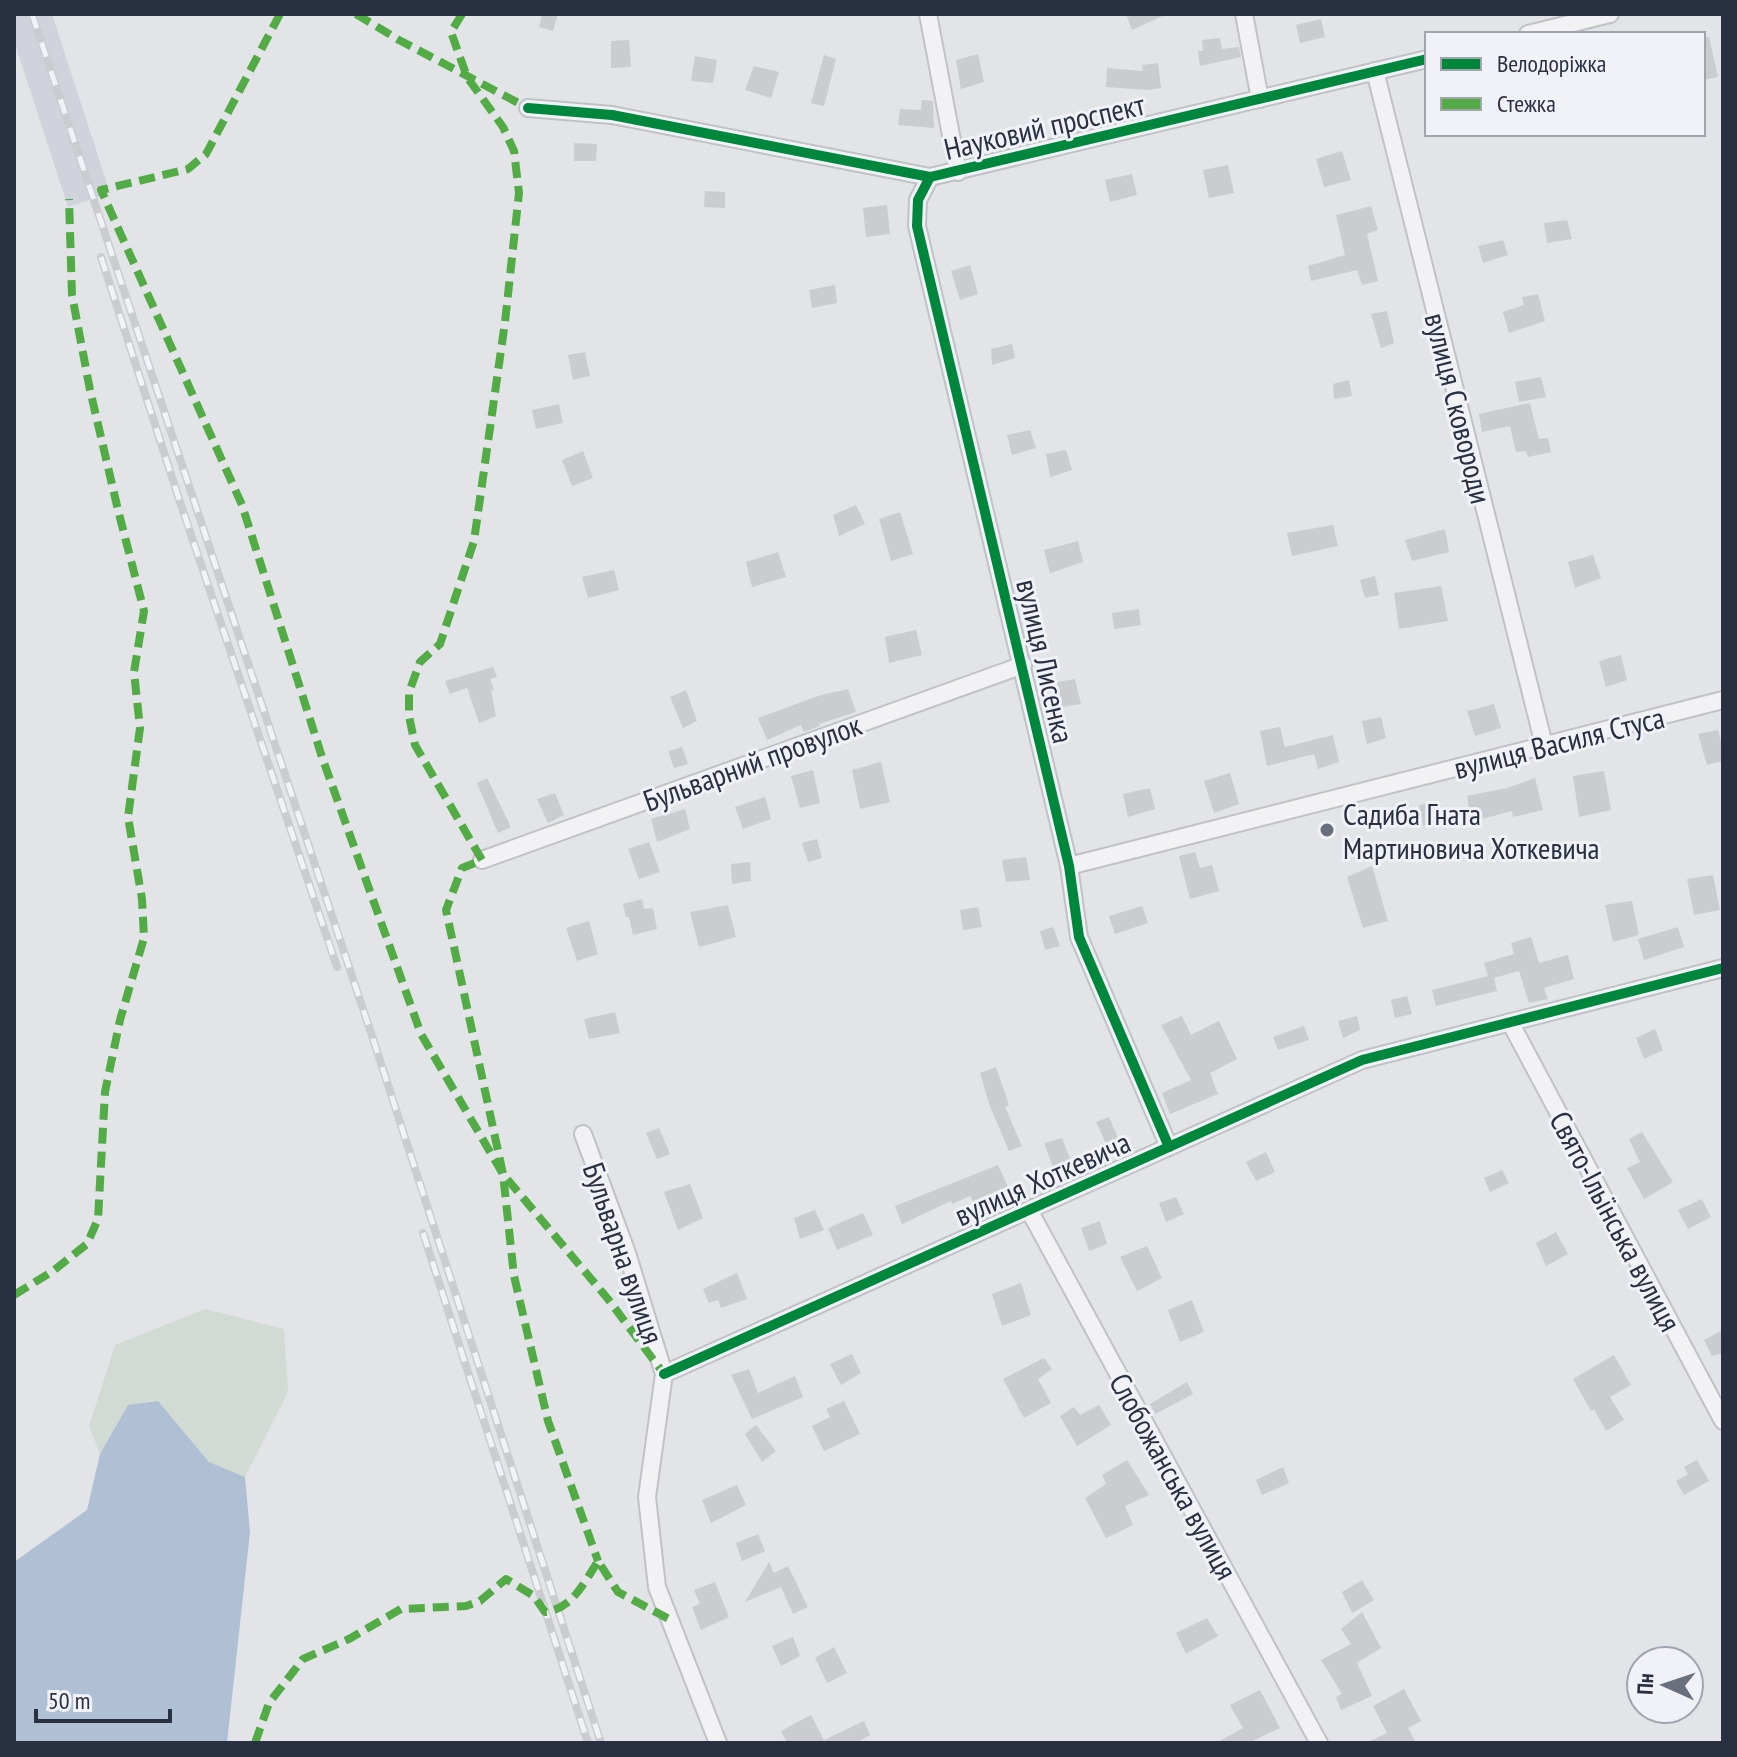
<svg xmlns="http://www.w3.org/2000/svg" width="1737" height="1757" font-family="'PT Sans Narrow',sans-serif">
<rect width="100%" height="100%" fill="#e2e4e8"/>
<!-- built -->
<path fill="#d0d3db" d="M14,14h38l58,179 -42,14 -54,-166z"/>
<!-- green -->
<path fill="#d2dbd3" d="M205,1309l79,20 4,63 -43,85 -36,-15 -52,-61 -29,4 -28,49 -11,-28 26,-81z"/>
<!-- water -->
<path fill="#afbfd4" d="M158,1401l51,61 36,15 5,55 -23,211h-213v-181l73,-52 13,-56 28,-49z"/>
<!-- building -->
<g fill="#caccd0">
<path d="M542,14h16l-5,17 -14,-4z"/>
<path d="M1126,14h41l-35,16z"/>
<path d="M1321,19l4,18 -25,6 -4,-18z"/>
<path d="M1703,37h6l9,40 -15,3z"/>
<path d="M1220,38l2,11 17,-2 2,10 -41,9 -2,-15h5l-1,-11z"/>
<path d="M629,40l2,27 -20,1v-27z"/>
<path d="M978,54l6,28 -23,7 -5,-29z"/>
<path d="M824,55l12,4 -12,47 -13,-3z"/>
<path d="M695,56l22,4 -4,23 -22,-2z"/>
<path d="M1158,63l3,25 -14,2 -41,-3 1,-19 36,3 -1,-6z"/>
<path d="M754,66l25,6 -8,26 -26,-8z"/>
<path d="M922,100l11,1 1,27 -36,-3 2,-16 21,1z"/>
<path d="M574,143l23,1 -1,17h-22z"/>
<path d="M1342,151l9,29 -27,7 -8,-28z"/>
<path d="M1228,165l6,28 -25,5 -6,-28z"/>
<path d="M1132,174l5,21 -27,7 -5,-22z"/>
<path d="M705,191l20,1v16l-21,-1z"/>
<path d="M887,205l3,29 -24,3 -3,-29z"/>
<path d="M1371,206l7,24 -11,4 11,47 -16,4 -5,-15 -46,11 -3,-15 37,-11 -9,-40z"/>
<path d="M1567,220l5,19 -25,4 -3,-20z"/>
<path d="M1503,240l5,15 -25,8 -5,-17z"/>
<path d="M970,265l8,29 -18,6 -9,-29z"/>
<path d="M835,285l2,18 -25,5 -3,-18z"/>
<path d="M1538,294l7,27 -36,12 -6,-21 21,-7 -2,-8z"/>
<path d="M1387,311l7,32 -13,5 -10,-34z"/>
<path d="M1012,344l3,14 -23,7 -1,-16z"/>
<path d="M585,352l5,24 -17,4 -5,-25z"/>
<path d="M1541,377l5,20 -27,5 -4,-20z"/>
<path d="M1349,380l3,16 -18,3 -1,-15z"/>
<path d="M1530,403l9,36 9,-1 3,14 -23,5 -2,-6 -10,1 -6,-26 -28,6 -3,-18z"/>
<path d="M559,404l4,19 -27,6 -4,-19z"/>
<path d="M1030,430l6,18 -24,7 -5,-20z"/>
<path d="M1066,450l6,20 -22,7 -4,-23z"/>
<path d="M583,451l10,27 -21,8 -10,-26z"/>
<path d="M856,505l9,19 -26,12 -6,-21z"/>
<path d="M900,512l13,42 -22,7 -12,-42z"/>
<path d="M1333,525l5,21 -46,10 -5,-23z"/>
<path d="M1445,529l4,23 -37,9 -7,-21z"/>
<path d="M1078,541l5,21 -33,11 -6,-23z"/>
<path d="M778,552l8,25 -34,10 -6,-25z"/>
<path d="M1593,555l8,23 -26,10 -7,-26z"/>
<path d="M614,570l5,20 -31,8 -6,-21z"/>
<path d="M1375,576l4,19 -14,3 -5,-18z"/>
<path d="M1441,586l7,35 -49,8 -5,-36z"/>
<path d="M1139,609l2,16 -27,4 -2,-16z"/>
<path d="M916,630l6,25 -33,8 -4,-26z"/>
<path d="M1621,655l6,25 -21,7 -7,-26z"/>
<path d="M493,667l4,10 -7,2 4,11 -3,1 5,25 -17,7 -12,-35 -17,6 -5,-13z"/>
<path d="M1075,679l6,25 -26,4 -4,-25z"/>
<path d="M848,689l8,23 -37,12 1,2 -16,6 -3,-7 -34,15 -9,-22 63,-23z"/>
<path d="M686,690l11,31 -14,7 -13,-31z"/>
<path d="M1494,704l7,24 -26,8 -8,-25z"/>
<path d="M1381,717l5,21 -19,6 -5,-23z"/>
<path d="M1280,727l5,20 48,-12 6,27 -21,7 -4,-15 -47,12 -7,-35z"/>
<path d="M1718,730l5,18v13l-16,4 -9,-31z"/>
<path d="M682,747l6,17 -14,4 -6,-17z"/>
<path d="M881,762l9,40 -30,7 -8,-39z"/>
<path d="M813,770l7,33 -20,5 -9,-32z"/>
<path d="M1604,771l7,39 -32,7 -6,-41z"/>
<path d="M1230,773l9,31 -25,9 -10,-32z"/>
<path d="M487,778l24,49 -13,6 -21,-50z"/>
<path d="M1535,778l8,32 -30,7 -1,-6 -41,11 -4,-26 40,-8z"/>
<path d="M1150,788l5,21 -27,8 -5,-23z"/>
<path d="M555,793l9,22 -16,8 -11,-24z"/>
<path d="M765,797l6,22 -28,10 -8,-22z"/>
<path d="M1435,802l4,20 -16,4 -4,-21z"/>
<path d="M685,809l5,20 -33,13 -6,-23z"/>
<path d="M817,839l5,19 -14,4 -6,-19z"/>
<path d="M649,842l11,30 -21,7 -11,-30z"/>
<path d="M1195,852l5,16 12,-3 7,26 -29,8 -11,-43z"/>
<path d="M1026,857l4,23 -24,2 -4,-22z"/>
<path d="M750,862l1,19 -19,3 -1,-20z"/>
<path d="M1372,866l16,55 -25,7 -16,-51z"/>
<path d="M1713,875l7,35 -26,5 -7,-36z"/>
<path d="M642,899l2,10 9,-1 4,21 -24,6 -4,-18h-3l-3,-13z"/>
<path d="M1632,901l7,34 -26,7 -8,-37z"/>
<path d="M728,905l8,32 -37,10 -9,-35z"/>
<path d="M1142,906l6,17 -33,11 -6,-18z"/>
<path d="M978,907l4,20 -19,3 -3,-20z"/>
<path d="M589,921l9,33 -21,7 -11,-33z"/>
<path d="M1053,927l7,19 -15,4 -5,-19z"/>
<path d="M1678,927l6,20 -40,13 -6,-21z"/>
<path d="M1531,937l8,26 29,-8 6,24 -30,9 4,11 -19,4 -10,-32 -25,7 3,13 -61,15 -4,-16 56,-14 -4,-13 30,-9 -3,-11z"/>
<path d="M1407,996l5,18 -17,4 -4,-18z"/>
<path d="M615,1012l5,21 -31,6 -5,-20z"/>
<path d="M1182,1016l9,19 28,-14 18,38 -27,14 8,21 -48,20 -8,-21 29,-13 -30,-55z"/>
<path d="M1357,1016l3,14 -17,8 -5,-17z"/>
<path d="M1304,1026l5,14 -31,10 -5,-13z"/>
<path d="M1655,1029l8,21 -19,9 -8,-21z"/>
<path d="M996,1067l13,38 -4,2 17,39 -13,5 -20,-47 -9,-31z"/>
<path d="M1109,1117l12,28 -11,7 -14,-30z"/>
<path d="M659,1128l11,26 -13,5 -11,-26z"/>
<path d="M1642,1132l31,50 -29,17 -17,-31 13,-6 -11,-23z"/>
<path d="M1062,1138l12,31 -18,7 -12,-33z"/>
<path d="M1266,1152l9,20 -19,9 -10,-19z"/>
<path d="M998,1165l10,22 -35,14 -3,-5 -18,8 -1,-3 -49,23 -7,-18z"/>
<path d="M1502,1170l7,13 -19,9 -6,-14z"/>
<path d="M690,1184l13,34 -25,12 -14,-38z"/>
<path d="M1176,1197l8,17 -18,8 -7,-19z"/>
<path d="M1702,1199l9,18 -23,12 -10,-19z"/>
<path d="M815,1210l9,20 -24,9 -6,-21z"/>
<path d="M863,1213l10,22 -36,15 -9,-22z"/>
<path d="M1100,1221l7,23 -18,7 -8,-23z"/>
<path d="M1556,1232l12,22 -22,12 -10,-23z"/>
<path d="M1147,1246l15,32 -25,13 -17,-34z"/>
<path d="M737,1273l10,26 -26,9 -3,-8 -9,3 -6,-14z"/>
<path d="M1021,1283l10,32 -29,11 -10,-32z"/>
<path d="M1192,1300l12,32 -24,10 -12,-32z"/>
<path d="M1723,1330v23l-11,3 -8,-16z"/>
<path d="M852,1354l9,19 -20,12 -11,-21z"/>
<path d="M1614,1355l17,30 -21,12 14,23 -18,11 -12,-22 -3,2 -18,-32z"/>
<path d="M1044,1358l8,11 -14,10 13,24 -27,15 -21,-39z"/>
<path d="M749,1369l9,24 37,-17 8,21 -51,22 -21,-44z"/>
<path d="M1187,1382l6,12 -38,20 -5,-10z"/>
<path d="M844,1401l16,33 -36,17 -12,-25 18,-9 -4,-8z"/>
<path d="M1099,1405l12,20 -34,21 -17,-30 14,-9 6,8z"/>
<path d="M756,1425l20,26 -14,11 -17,-28z"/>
<path d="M1127,1460l22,35 -24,11 8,19 -27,13 -21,-40 21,-14 -4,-9z"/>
<path d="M1697,1460l12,21 -25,14 -8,-14 12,-7 -4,-7z"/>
<path d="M1283,1467l6,16 -27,12 -6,-15z"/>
<path d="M737,1485l9,20 -35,18 -9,-23z"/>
<path d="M758,1534l7,17 -23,10 -6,-18z"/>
<path d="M769,1562l5,11 14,-7 20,41 -15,7 -12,-27 -36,15z"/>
<path d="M1362,1580l12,20 -22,13 -10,-21z"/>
<path d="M715,1582l14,35 -28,13 -9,-23 8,-3 -6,-14z"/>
<path d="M1362,1612l19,36 -24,15 15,33 -31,14 -5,-13 6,-3 -21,-34 30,-16 -10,-15z"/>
<path d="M1207,1618l11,18 -32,18 -10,-21z"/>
<path d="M793,1637l7,19 -19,10 -9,-20z"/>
<path d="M834,1647l13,26 -20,10 -12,-25z"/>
<path d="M1404,1689l17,32 -13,7 8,15h-50l21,-10 -14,-27z"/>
<path d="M1260,1690l20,38 -32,15h-32l27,-15 -13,-23z"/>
<path d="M811,1715l13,25 40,-19 6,14 -14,8h-69l-6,-12z"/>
</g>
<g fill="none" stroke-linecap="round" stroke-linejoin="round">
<defs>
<g id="minor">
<path d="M928,14l30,158"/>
<path d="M1244,14l16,85"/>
<path d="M1528,34l82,-20"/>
<path d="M1375,71l169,674"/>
<path d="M528,108l84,7 318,62 497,-118"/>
<path d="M930,177l-12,23 -1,26 152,640 10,71 90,210"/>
<path d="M482,860l541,-195"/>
<path d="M1069,866l654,-166"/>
<path d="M1510,1022l213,399"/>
<path d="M583,1134l44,119 37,121 -17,123 10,90 61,156"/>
<path d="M1029,1210l290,533"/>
<path d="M664,1374l698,-314 361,-92"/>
</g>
</defs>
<!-- minor casing -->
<use href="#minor" stroke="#c0c2c6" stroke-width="20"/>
<!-- minor -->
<use href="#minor" stroke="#f2f2f4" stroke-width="16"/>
<defs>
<g id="rail">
<path d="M32,14l344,1034 225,695"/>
<path d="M101,257l78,242 158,468"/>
<path d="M423,1233l165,510"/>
</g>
</defs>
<!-- rail casing -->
<use href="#rail" stroke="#cbcccf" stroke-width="8"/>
<!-- rail -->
<use href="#rail" stroke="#f0f2f7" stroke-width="5" stroke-dasharray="15" stroke-linecap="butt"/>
<!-- quiet -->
<g stroke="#53ab46" stroke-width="8" stroke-dasharray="16 8" stroke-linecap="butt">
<path d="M280,14l-74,140 -18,15 -87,21 141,315 80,252 99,277 82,140 105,125 56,75"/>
<path d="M356,14l43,26 129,68"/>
<path d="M462,14l-11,18 16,45 36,50 11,24 5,42 -14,129 -31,219 -34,103 -20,18 -11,30v24l6,29 67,115 -20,8 -16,42 57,264 11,102 34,145 50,140"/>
<path d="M14,1295l39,-24 34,-27 11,-25 7,-127 15,-72 24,-82 -2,-39 -14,-82 12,-89 -6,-56 10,-61 -26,-101 -28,-120 -18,-95 -3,-96"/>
<path d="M255,1743l14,-40 34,-44 46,-20 52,-30 65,-3 14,-5 26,-22 28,17 11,16c27,-3 39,-29 53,-51l20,31 51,27"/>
</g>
<defs>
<g id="cycleway">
<path d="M528,108l84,7 318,62 497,-118"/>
<path d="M930,177l-12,23 -1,26 152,640 10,71 90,210"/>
<path d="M664,1374l698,-314 361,-92"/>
</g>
</defs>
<!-- cycleway casing -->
<use href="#cycleway" stroke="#f0f2f7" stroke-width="15"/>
<!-- cycleway -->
<use href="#cycleway" stroke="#00873e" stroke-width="10"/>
</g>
<!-- markers -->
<circle fill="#696f7c" stroke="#f0f2f7" stroke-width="3" cx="1327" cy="830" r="8"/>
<g text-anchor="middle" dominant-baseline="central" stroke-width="6" stroke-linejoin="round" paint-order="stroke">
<!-- street labels -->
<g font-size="30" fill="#283042" stroke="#f0f2f7">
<text transform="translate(1044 126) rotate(-13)">Науковий проспект</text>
<text transform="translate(1459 408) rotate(76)">вулиця Сковороди</text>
<text transform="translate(1046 661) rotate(77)">вулиця Лисенка</text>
<text transform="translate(1559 742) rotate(-14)">вулиця Василя Стуса</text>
<text transform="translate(752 762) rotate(-20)">Бульварний провулок</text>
<text transform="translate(1042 1178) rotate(-24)">вулиця Хоткевича</text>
<text transform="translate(1616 1221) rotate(62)">Свято-Ільїнська вулиця</text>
<text transform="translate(624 1253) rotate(71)">Бульварна вулиця</text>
<text transform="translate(1174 1476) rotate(61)">Слобожанська вулиця</text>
</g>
<!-- poi labels -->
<g font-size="30" fill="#283042" stroke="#f0f2f7" text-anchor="start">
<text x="1343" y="813">Садиба Гната<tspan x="1343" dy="34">Мартиновича Хоткевича</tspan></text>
</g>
</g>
<!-- border -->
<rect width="1737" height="1757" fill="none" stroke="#283042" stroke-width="32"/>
<!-- legend -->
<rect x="1425" y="32" width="280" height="104" fill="#f0f2f7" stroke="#a0a4af" stroke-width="2"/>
<rect x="1441" y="58" width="40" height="12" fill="#00873e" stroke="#a0a4af" stroke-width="2"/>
<text x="1497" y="72" font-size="24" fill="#283042">Велодоріжка</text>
<rect x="1441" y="98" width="40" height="12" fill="#53ab46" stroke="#a0a4af" stroke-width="2"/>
<text x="1497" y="112" font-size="24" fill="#283042">Стежка</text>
<!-- north arrow -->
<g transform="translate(1665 1685) rotate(273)"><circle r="38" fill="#f0f2f7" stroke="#a0a4af" stroke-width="2"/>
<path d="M0-6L14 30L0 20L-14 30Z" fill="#696f7c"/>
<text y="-12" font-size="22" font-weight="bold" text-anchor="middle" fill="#283042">Пн</text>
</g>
<!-- scale -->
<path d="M36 1709v12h134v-12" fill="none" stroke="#283042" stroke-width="4"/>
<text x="48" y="1709" font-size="24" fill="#283042" stroke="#f0f2f7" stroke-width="6" paint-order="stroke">50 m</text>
</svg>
